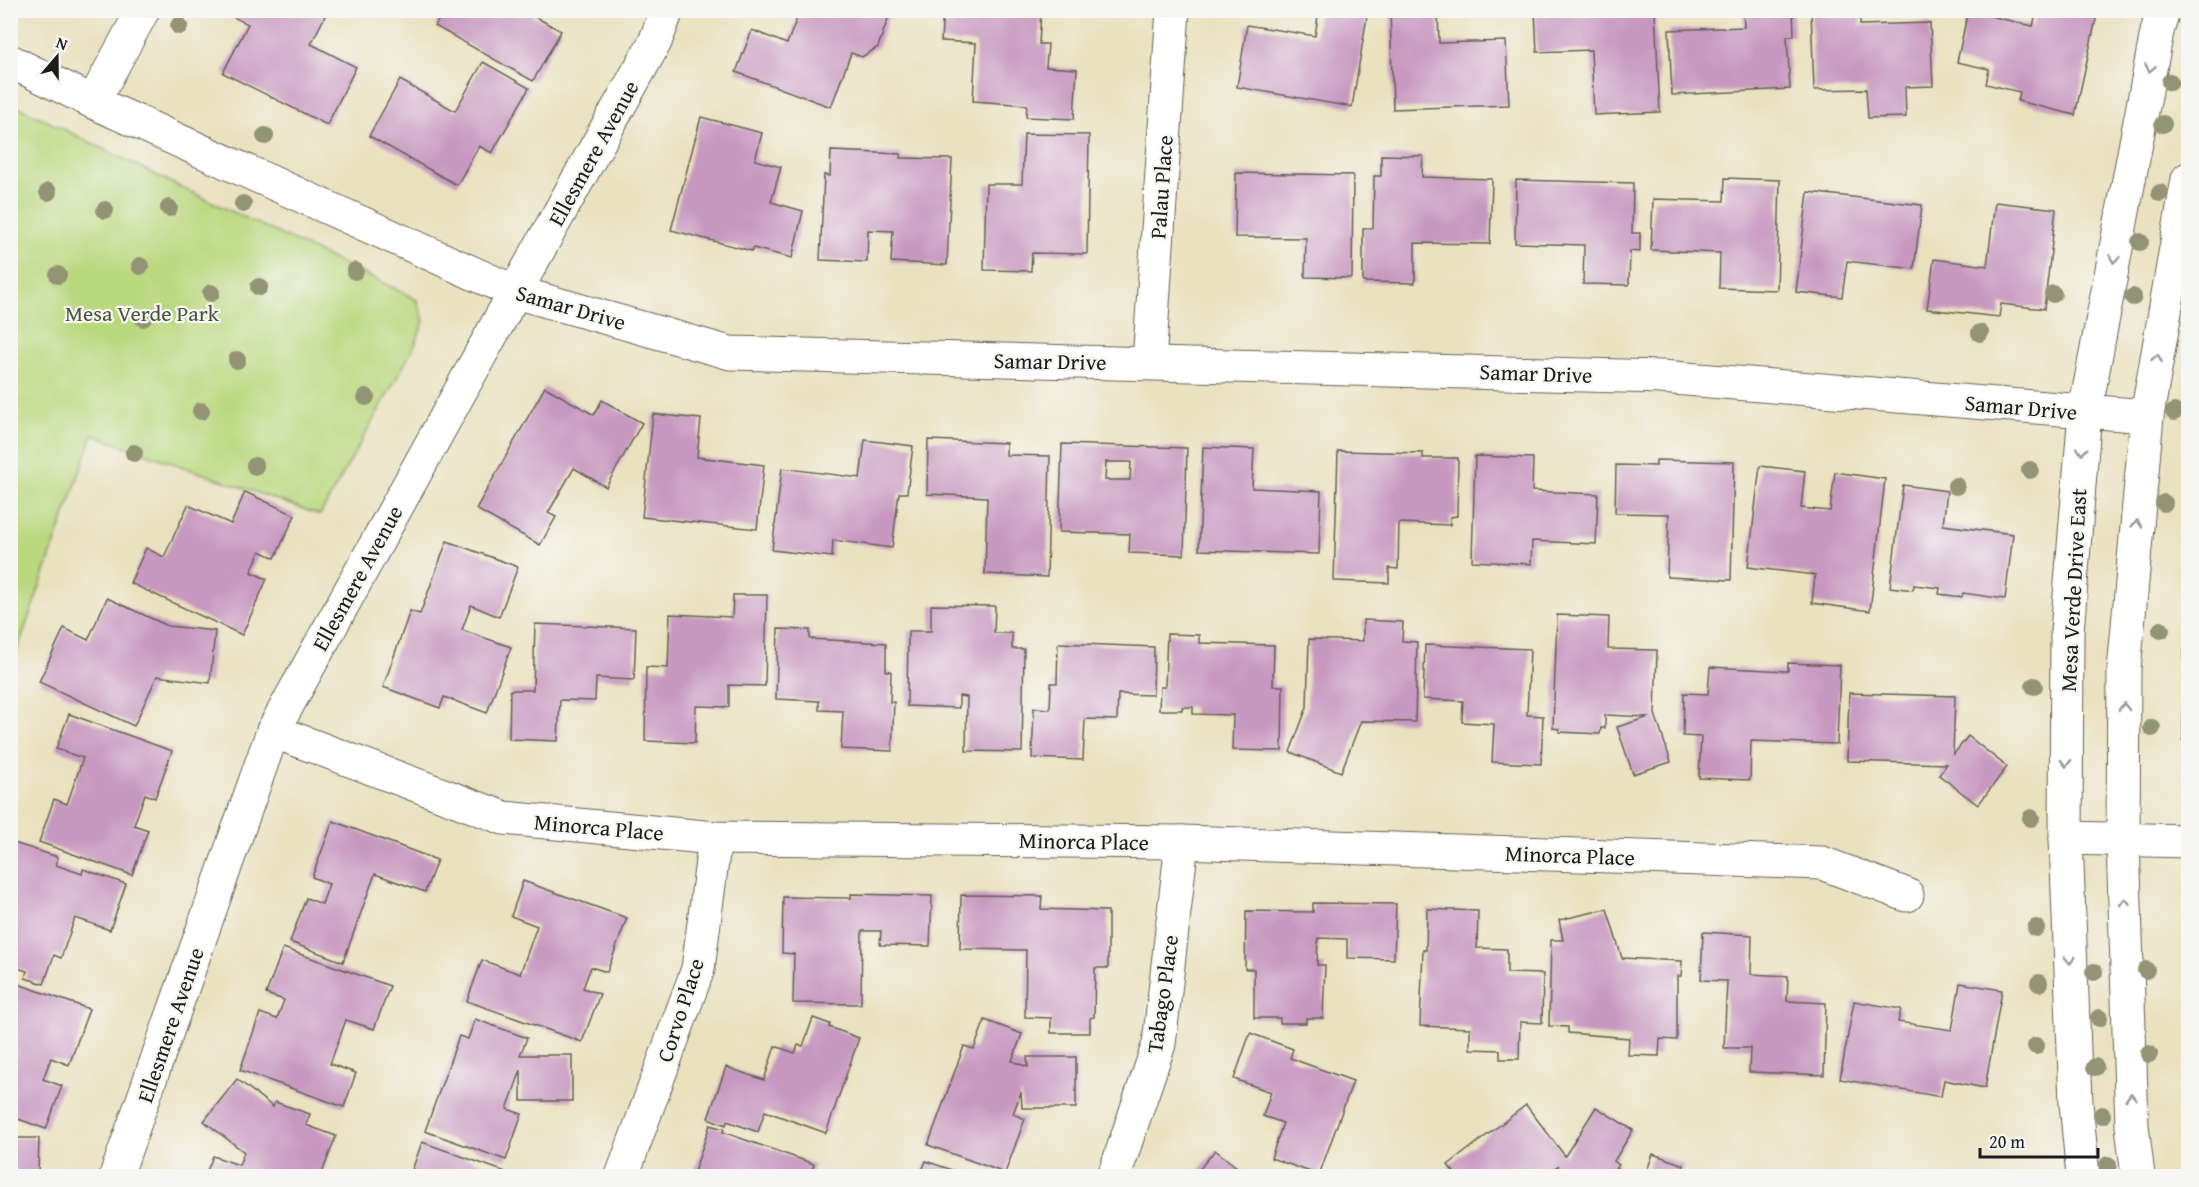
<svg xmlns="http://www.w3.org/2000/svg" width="2199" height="1187" font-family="'Gentium Book Plus',serif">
<rect width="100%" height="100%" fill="#f6f6f2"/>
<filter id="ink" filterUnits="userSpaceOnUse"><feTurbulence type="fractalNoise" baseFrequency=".0167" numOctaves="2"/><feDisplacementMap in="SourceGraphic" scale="12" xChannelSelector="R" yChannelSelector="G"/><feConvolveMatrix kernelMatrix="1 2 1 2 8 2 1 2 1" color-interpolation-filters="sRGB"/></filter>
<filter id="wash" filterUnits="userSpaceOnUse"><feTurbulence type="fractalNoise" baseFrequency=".008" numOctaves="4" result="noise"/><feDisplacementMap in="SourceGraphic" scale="24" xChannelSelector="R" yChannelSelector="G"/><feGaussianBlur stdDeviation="1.35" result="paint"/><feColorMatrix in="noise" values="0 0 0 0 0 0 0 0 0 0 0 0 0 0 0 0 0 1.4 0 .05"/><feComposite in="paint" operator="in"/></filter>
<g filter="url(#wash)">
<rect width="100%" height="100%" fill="#eae1bf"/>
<!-- green -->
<path fill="#bad87e" stroke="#6b7a4d" stroke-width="1.5" d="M11,103l159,79 230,109 17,9 7,21 -10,26 -94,168 -227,-80 -82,233z"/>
<g id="blocks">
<!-- building -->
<g fill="#c798c0" fill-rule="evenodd">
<path d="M234,10h94l-17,34 45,23 -29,58 -104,-52 25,-49 -17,-8z"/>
<path d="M444,10h87l-1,4 31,17 -28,50 -98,-55z"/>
<path d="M800,10h91l-13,37 -16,10 -11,-4 -20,54 -95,-35 16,-42 35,14z"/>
<path d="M943,10h98l-2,34h9l-2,23 31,2 -3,50 -48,-2 1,-12 -54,-4 3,-58 -35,-2z"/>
<path d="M1319,10h49l-16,97 -115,-20 10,-62 68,11z"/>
<path d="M1390,10h48l1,33 67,-2 3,64 -116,4z"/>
<path d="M1535,10h120l5,102 -66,3 -3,-65 -54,2z"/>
<path d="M1743,10h50l1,26h-7l3,53 -118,6 -3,-65 75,-3z"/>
<path d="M1811,10h49v15l70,-2 3,63 -28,1 1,30 -38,1 -2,-29 -52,1z"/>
<path d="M2037,10h61l-23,105 -57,-14 2,-9 -34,-8 3,-15 -32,-7 11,-51 65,15z"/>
<path d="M483,62l46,26 -37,65 -13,-7 -22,39 -88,-49 31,-56 55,31z"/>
<path d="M701,117l61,16 -7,27 26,7 -10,35 32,9 -11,47 -39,-10 -1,3 -81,-21z"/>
<path d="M1024,134l65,1 -2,119 -55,-1 -1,18 -47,-1 2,-86h36z"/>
<path d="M831,151l70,3 -1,4 52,1 -5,106 -56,-3 2,-31 -25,-1 -1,32 -47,-2 4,-85 6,1z"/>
<path d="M1381,155l42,1 -1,21 70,2 -2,65 -75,-1v40l-52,-1v-54h10l1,-52h7z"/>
<path d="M1236,173l117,2 -1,103 -47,-1 1,-39 -71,-1z"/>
<path d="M1725,178l55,2 -3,110 -58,-2 1,-35 -69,-3 2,-51 71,2z"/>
<path d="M1516,180l117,3 -1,50h8v19l-10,-1 -1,34 -46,-1 1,-39 -69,-2z"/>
<path d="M1808,192l114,13 -8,64 -67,-8 -5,36 -46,-5z"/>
<path d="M1995,202l61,7 -12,100 -43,-5 -2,13 -72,-8 7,-50 53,7z"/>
<path d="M545,387l49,28 8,-15 40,23 -36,64 -32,-19 -26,45 8,4 -16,28 -64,-36z"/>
<path d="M653,414l48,5 -4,38 67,8 -7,64 -115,-12z"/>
<path d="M865,440l48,6 -6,47h-8l-7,55 -59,-8 -1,17 -60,-7 10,-82 78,10z"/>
<path d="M928,440l78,3v12l44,1 -3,121 -62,-3 2,-77 -60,-3z"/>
<path d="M1062,444l125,4 -3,107 -55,-2 1,-19 -71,-2zM1106,462h25l-1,18h-25z"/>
<path d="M1203,447l51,2 -2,39 69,3 -2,63 -120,-4z"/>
<path d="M1338,451l85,2v5h35l-1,58 -7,1v8l-51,-2 -1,46 -9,-1v15l-55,-2z"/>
<path d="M1475,456l58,2 -1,33 66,3 -2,50 -64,-3 -1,23 -59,-3z"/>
<path d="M1656,460l78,2 -3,118 -64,-3 2,-63 -54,-1 1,-48 40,1z"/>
<path d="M1760,466l45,5 -4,37 29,3 5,-39 50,7 -15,132 -58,-8 3,-28 -67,-8z"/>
<path d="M1903,485l44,6 -4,34 70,9 -8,65 -42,-6 -1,4 -23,-3 1,-6 -26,-3 -1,5 -23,-3z"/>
<path d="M245,492l50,23 -20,43 -15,-7 -9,21 16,7 -25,56 -112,-52 16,-35 18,9 24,-52 43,19z"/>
<path d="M447,541l71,26 -19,50 -28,-12 -9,25 49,17 -24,66 -43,-16 -4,11 -57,-21 27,-76 10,3z"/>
<path d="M733,595h34l-2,91 -36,-1v22l-33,-1 -1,37 -50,-2 1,-74 22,1 2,-54 62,3z"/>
<path d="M107,598l61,28 47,5 -5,52 -53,-7 -23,50 -95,-44 25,-54 24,12z"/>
<path d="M931,605l64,1 -1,27h18v16h12l-2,103 -56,-1 1,-54 -8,-1v12l-52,-2 1,-75h23z"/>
<path d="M1557,615l52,2 -1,32 49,1 -2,64 16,48 -38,12 -16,-47 32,-10 -44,-2v13h-4l-1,6 -41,-2v-3l-6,-1z"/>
<path d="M1363,620l40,2 -1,19 15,1 -2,80 -54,-1 -20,51 -51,-20 17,-45 2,-68 54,2z"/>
<path d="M535,624l101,4 -2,52 -38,-2 -1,23 -35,-1 -2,41 -49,-2 1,-49h23z"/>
<path d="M778,629l32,1v9l76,4v28h5l-1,31h4l-2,49 -51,-2 2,-38 -24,-1v-9l-43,-2z"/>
<path d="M1167,634l32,1v8l75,2 -1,41h10l-1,65 -50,-1 1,-35 -40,-1v-7h-11v3h-23l1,-23h5z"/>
<path d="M1058,643l96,4 -1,48 -35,-1 -1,26 -32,-1 -2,41 -51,-2 2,-50 16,1 1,-26h6z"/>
<path d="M1425,645l105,4 -3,66 16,1 -2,48 -49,-2 2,-38 -32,-2 1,-21 -40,-2z"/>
<path d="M2184,650h4v90h-5z"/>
<path d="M1788,663l52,2 -3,79 -86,-3 -1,39 -51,-2 2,-41 -18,-1 1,-43 24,1 2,-27 78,4z"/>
<path d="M1849,693l106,3 -2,59 15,-19 39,31 -29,38 -39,-30 8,-11 -100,-3z"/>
<path d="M69,714l103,37 -17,47 -10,-4 -11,31 14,5 -16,45 -93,-33 15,-43 13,5 16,-46 -27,-9z"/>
<path d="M333,821l104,39 -12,32 -50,-18 -32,88 -53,-20 16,-44 16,6 7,-20 -17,-7z"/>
<path d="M14,843l44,14 -2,8 26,9 1,-5 43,15 -16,46 -35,-12 -14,40 -7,-3 -10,29 -19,-6 2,-7 -17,-5v-112z"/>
<path d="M523,881l104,37 -20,54 -16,-5 -8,21 17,6 -18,48 -115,-41 15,-41 38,14 17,-48 -26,-10z"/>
<path d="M851,894l81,2 -2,50 -50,-1 1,-14h-19l-1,73 -68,-1 1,-49 -12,-1 1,-56 68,1z"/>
<path d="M961,895l81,1 -1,13 67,2v57h-13l-1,49 -4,1v15h-39v-15l-26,-1 1,-67 -66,-1z"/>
<path d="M1313,903l83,1 -2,55 -47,-1v-19l-29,-1 -1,27h8l-2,53h-17v5h-26v-5h-26v-49h-9l1,-58 67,1z"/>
<path d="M1427,909l51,2 -1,37 30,1v24l36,1 -1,49 -22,-1 -1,37h-19v-9l-30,-1v-21l-50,-2 3,-76h3z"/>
<path d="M1607,909l15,49 60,3 -1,15h-4v64l-17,-1 -1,17 -31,-1 1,-17 -61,-5v-6l-19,-1 2,-86h12l-4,-20z"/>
<path d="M1703,932l49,3 -1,39 37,2 -1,25 39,2 -2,72 -75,-3 1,-24h-26l3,-67 -26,-1z"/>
<path d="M283,948l107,38 -16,43 -28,-9 -16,44 26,9 -12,34 -104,-37 20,-57 17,6 7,-19 -18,-6z"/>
<path d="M10,981l79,28 -20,56 -18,-7 -8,21 19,7 -16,43 -36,-13z"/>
<path d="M1960,983l42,7 -17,98 -41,-8 -3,17 -101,-18 14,-78 47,8 -3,13 54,8z"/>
<path d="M813,1018l17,6 -1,3 30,11 -33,95 -61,-22 -7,21 -31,-11 -1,4 -18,-7 18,-51 38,13 11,-34 20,7 3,-8 5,1z"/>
<path d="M475,1019l52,19 -7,17h52v46h-51v-31l-14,39 15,5 -16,46 -81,-29 34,-95 9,3z"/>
<path d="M985,1020l37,14 -10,27 16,6 -1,-10h49v51h-54l-1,-16 -8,22 12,5 -20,54 -77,-28 36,-99 10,3z"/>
<path d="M1250,1033l43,16 -3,9 63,23 -34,94 -48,-17 12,-35 -20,-7 8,-24 -37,-13z"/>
<path d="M237,1079l36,28 2,-5 35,12 -4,11 30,11 -15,40h-116l8,-20 26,9 5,-13 -40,-31z"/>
<path d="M1526,1105l39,51 31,-49 37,23 -19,31 5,4 -8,11h-59l7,-11 -15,11h-87l-9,-11z"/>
<path d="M710,1125l14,4 -1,3 91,32 -4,12h-113l-4,-1z"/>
<path d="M10,1138h29l-1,38h-28z"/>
<path d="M422,1142l95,34h-107z"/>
<path d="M1215,1150l33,26h-54z"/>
<path d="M1653,1154l31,11 -3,9 5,2h-41z"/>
<path d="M926,1161l43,15h-49z"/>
</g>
</g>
</g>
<g filter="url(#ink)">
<use href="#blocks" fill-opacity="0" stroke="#646155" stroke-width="1.5"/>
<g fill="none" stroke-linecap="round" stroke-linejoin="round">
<defs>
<g id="minor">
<path d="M10,61l83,41 422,190 215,61 931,24 486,39"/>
<path d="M93,102l50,-92"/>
<path d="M1149,363l24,-353"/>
<path d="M273,731l231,87 211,20 467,4 640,21 85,32"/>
<path d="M2066,838l122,3"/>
<path d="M116,1176l157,-445 242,-439 140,-250 12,-32"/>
<path d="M622,1176l76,-207 17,-131"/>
<path d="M1114,1176l45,-132 23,-202"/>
</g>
<g id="tertiary">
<path d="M2083,1176l-7,-73 -10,-265 1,-206 18,-220 72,-380 6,-22"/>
<path d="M2138,1176l-6,-50 -9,-286 1,-170 23,-254 41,-237"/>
</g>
</defs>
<!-- minor casing -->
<use href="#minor" stroke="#646155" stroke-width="35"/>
<!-- tertiary casing -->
<use href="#tertiary" stroke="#646155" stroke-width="35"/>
<!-- minor -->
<use href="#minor" stroke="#fff" stroke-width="33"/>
<!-- tertiary -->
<use href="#tertiary" stroke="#fff" stroke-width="33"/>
</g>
<!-- trees -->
<g fill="#939375">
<circle cx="179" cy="26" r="9"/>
<circle cx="2170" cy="82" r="9"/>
<circle cx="2163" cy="124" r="9"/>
<circle cx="265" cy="136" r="9"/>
<circle cx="48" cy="192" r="9"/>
<circle cx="2160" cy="193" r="9"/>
<circle cx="243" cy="204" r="9"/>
<circle cx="169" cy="208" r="9"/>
<circle cx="105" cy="210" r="9"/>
<circle cx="2140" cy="242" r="9"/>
<circle cx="140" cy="266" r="9"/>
<circle cx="355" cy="271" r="9"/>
<circle cx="58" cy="275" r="9"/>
<circle cx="259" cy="287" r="9"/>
<circle cx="211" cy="293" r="9"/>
<circle cx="2053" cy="294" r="9"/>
<circle cx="2133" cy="297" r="9"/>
<circle cx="143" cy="318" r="9"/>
<circle cx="1980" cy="333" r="9"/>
<circle cx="237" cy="360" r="9"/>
<circle cx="366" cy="397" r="9"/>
<circle cx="201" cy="411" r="9"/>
<circle cx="2174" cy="412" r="9"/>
<circle cx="134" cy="453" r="9"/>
<circle cx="255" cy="466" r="9"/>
<circle cx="2030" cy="470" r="9"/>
<circle cx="1956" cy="486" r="9"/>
<circle cx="2164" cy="503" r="9"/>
<circle cx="2161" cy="630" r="9"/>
<circle cx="2034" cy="686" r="9"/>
<circle cx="2152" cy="728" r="9"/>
<circle cx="2031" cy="818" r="9"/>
<circle cx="2036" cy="928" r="9"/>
<circle cx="2146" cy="970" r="9"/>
<circle cx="2094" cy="972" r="9"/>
<circle cx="2039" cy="983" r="9"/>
<circle cx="2099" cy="1018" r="9"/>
<circle cx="2036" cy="1046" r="9"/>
<circle cx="2149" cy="1054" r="9"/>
<circle cx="2095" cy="1067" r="9"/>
<circle cx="2102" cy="1115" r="9"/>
<circle cx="2108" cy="1165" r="9"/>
</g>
<!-- one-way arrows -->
<defs><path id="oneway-chevron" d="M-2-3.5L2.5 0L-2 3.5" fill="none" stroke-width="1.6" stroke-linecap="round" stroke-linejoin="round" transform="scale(1.5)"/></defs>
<g stroke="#999">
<use href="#oneway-chevron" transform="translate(2150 68) rotate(101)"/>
<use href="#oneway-chevron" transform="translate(2114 259) rotate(101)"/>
<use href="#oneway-chevron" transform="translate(2157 358) rotate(-80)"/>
<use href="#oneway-chevron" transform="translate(2082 451) rotate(95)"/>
<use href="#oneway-chevron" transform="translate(2137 524) rotate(-85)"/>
<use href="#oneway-chevron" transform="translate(2124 707) rotate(-90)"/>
<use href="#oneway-chevron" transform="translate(2066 763) rotate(90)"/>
<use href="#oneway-chevron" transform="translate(2125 902) rotate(-92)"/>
<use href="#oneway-chevron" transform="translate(2070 960) rotate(88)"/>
<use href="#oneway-chevron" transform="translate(2131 1097) rotate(-92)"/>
</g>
</g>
<g text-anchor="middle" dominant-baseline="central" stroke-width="4.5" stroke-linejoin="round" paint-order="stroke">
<!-- street labels -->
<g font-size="22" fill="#1c1c1c" stroke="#f6f6f2">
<text transform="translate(593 153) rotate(-61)">Ellesmere Avenue</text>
<text transform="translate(1161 187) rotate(-86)">Palau Place</text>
<text transform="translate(571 307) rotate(16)">Samar Drive</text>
<text transform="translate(1050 361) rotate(1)">Samar Drive</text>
<text transform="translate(1536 373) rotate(2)">Samar Drive</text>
<text transform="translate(2021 407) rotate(5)">Samar Drive</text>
<text transform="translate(357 578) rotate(-61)">Ellesmere Avenue</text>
<text transform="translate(2073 590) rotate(-87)">Mesa Verde Drive East</text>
<text transform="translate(599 827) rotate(5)">Minorca Place</text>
<text transform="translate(1084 841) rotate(1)">Minorca Place</text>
<text transform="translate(1570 855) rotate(2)">Minorca Place</text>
<text transform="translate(1162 994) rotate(-82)">Tabago Place</text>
<text transform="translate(680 1010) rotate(-72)">Corvo Place</text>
<text transform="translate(170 1025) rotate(-71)">Ellesmere Avenue</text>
</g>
<!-- park labels -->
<g font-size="22" fill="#4b5439" stroke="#f6f6f2">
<text x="142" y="313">Mesa Verde Park</text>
</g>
</g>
<!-- margin -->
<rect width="2199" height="1187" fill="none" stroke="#f6f6f2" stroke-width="36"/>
<!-- north arrow -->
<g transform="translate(57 57) rotate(20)" stroke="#f6f6f2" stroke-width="4.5" paint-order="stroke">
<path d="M0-4.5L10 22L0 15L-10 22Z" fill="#1c1c1c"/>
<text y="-9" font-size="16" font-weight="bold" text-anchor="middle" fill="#1c1c1c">N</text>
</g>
<!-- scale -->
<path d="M1980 1148v9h118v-9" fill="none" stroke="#1c1c1c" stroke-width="3"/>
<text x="1989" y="1148" font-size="18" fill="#1c1c1c" stroke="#f6f6f2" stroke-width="4.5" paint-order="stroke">20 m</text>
</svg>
